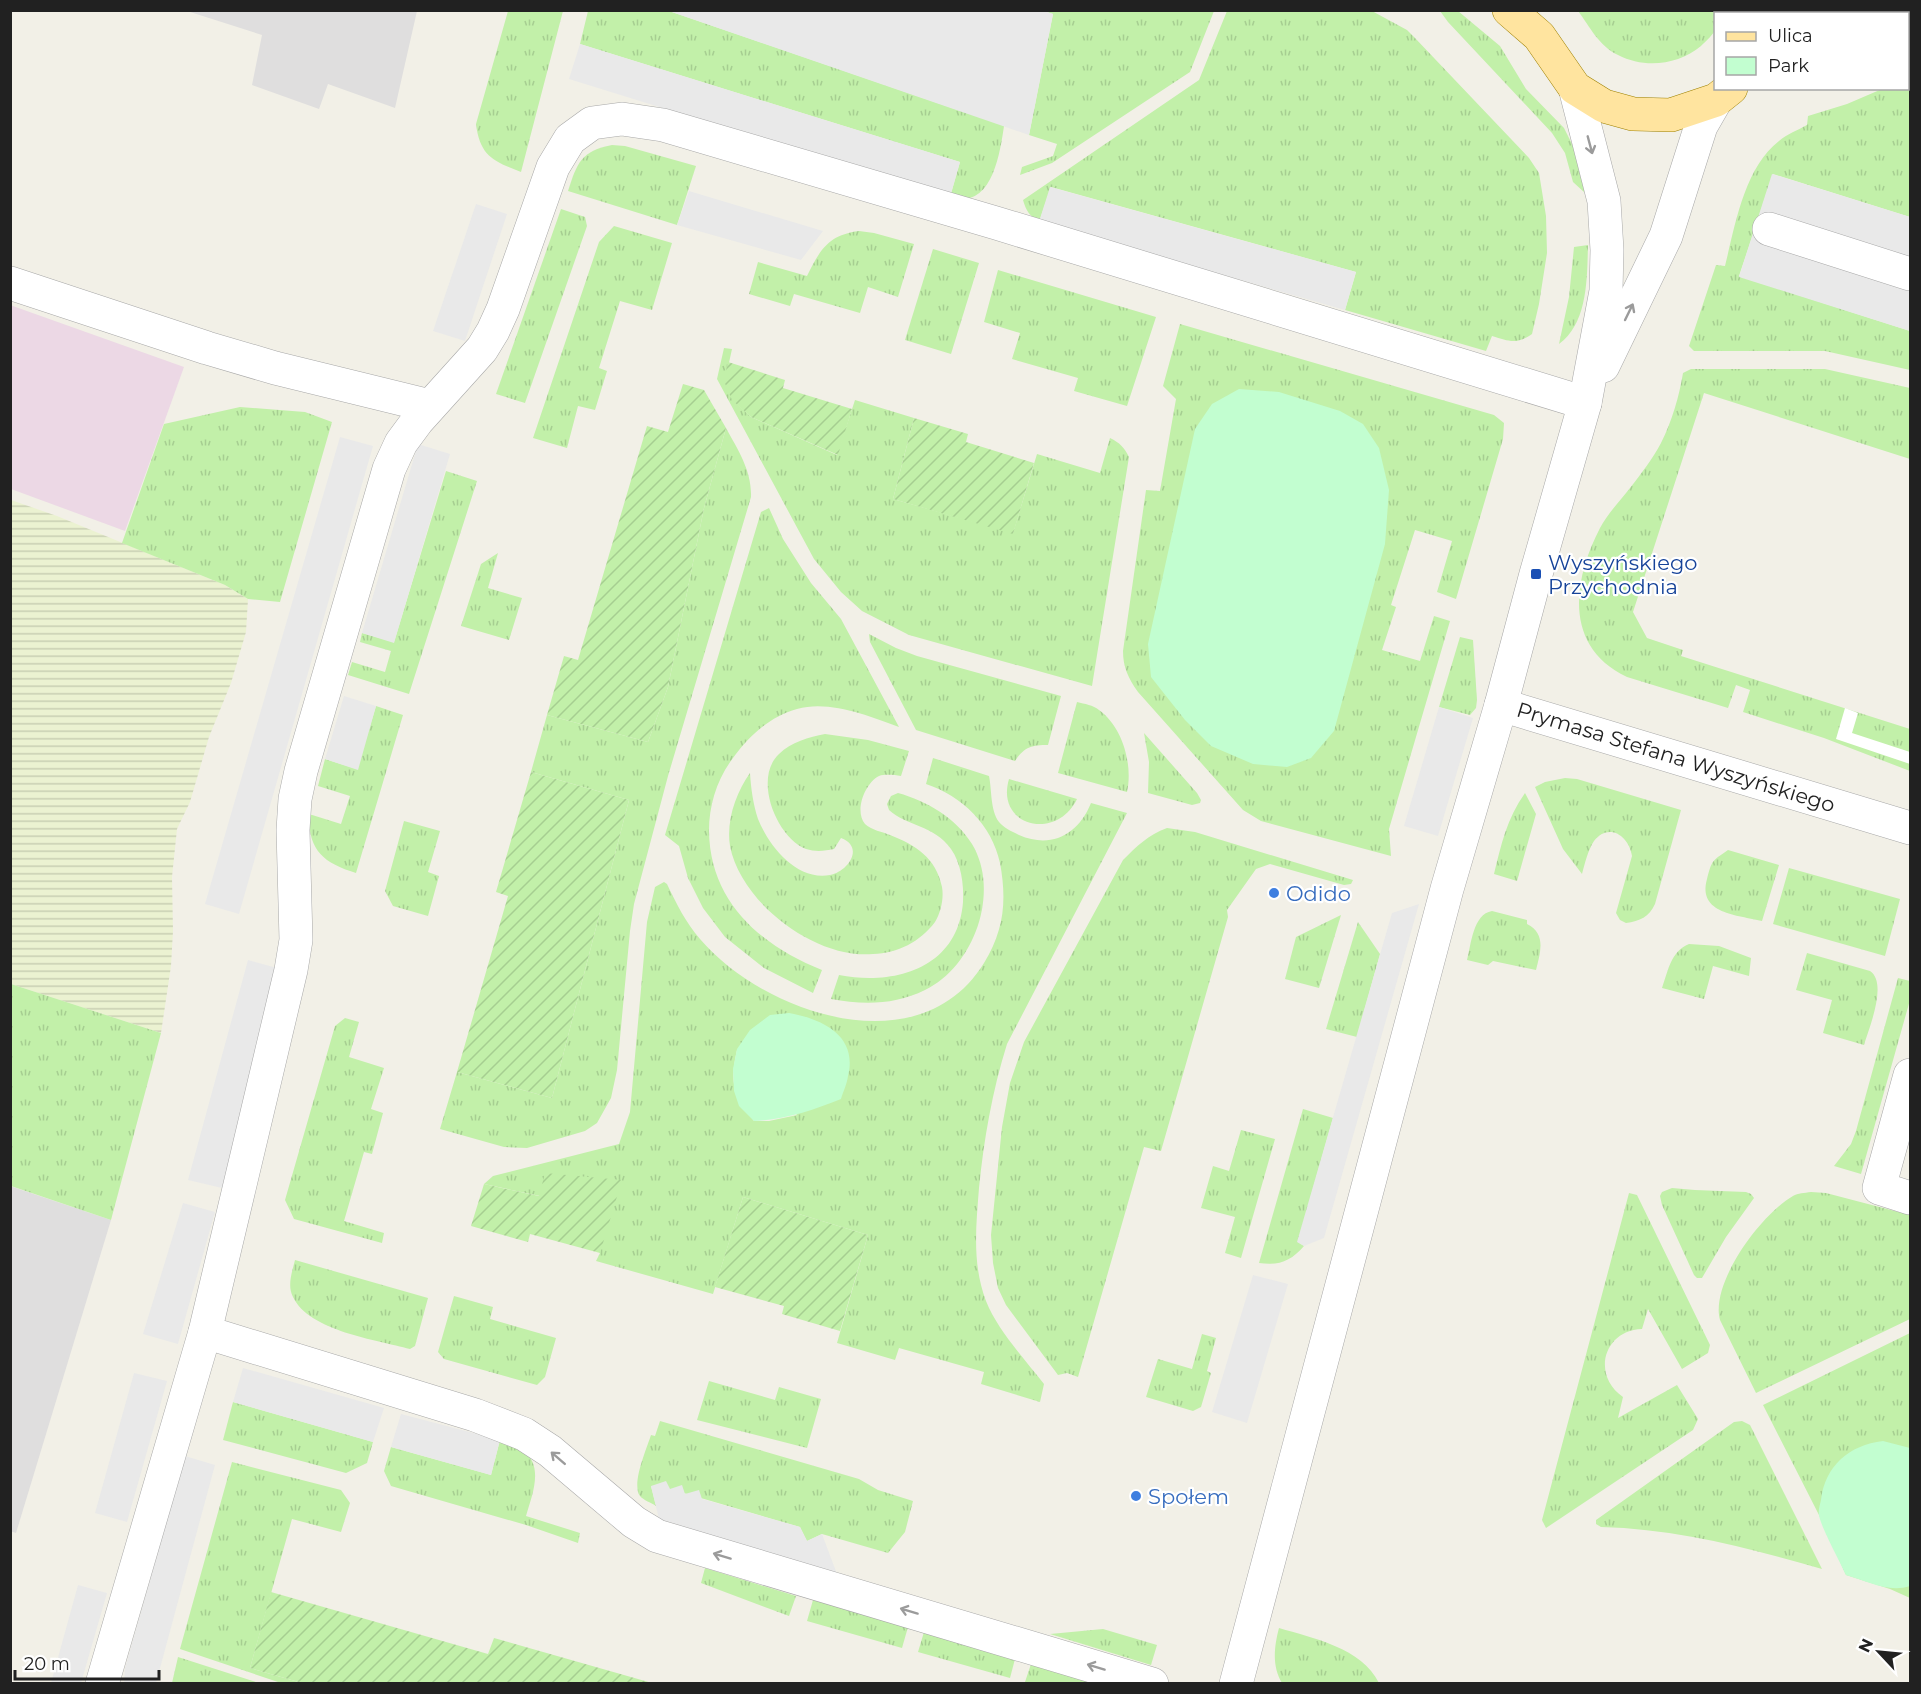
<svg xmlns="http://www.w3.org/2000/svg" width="1921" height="1694" font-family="Montserrat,sans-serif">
<defs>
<pattern id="farmland-rules" width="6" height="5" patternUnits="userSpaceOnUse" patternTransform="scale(1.5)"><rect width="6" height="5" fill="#ebf2d1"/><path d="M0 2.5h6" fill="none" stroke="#c9cfb3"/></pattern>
<pattern id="grass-tufts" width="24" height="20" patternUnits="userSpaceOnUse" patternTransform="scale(1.5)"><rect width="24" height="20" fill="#c2f0a9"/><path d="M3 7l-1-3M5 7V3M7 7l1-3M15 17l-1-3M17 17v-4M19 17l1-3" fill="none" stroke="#a6ce91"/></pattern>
<pattern id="garden-furrows" width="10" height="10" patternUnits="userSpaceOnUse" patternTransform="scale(1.5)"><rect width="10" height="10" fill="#c2f0a9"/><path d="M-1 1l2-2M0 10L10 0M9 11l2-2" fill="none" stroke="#a6ce91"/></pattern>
</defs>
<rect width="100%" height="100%" fill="#f2f0e7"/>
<!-- residential -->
<g fill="#dfdede">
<path d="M187,11h230l-22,97 -67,-24 -9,25 -67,-24 10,-50z"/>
<path d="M10,1186l101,34 -95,313 -6,-2z"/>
</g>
<!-- industrial -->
<path fill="#ecd8e5" d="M10,305l174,62 -59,164 -114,-42z"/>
<!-- farmland -->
<path fill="url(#farmland-rules)" d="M11,500l46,16 168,69 23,14 -2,33 -15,51 -22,54 -19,65 -13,27 -5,48 1,54 -2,35 -10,67 -150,-49z"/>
<!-- grass -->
<g fill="url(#grass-tufts)" fill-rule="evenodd">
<path d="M508,11h55l-42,161c-28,-11 -41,-16 -45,-48z"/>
<path d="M588,11h81l295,101 42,1c-4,24 -8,77 -36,85 -6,1 -13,0 -20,-1l10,-35 -380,-118z"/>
<path d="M1043,11h171l-24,61 -138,91 -32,12 2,-8 31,-11 4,-12 -28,-9 24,-121z"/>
<path d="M1227,11h145l35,19 8,8 114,120 10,15 7,43 1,37 -8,51 -7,30c-16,11 -23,7 -40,2l-6,15 -141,-41 11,-38 -305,-85 -12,35c-9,-6 -13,-11 -16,-22l176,-120z"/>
<path d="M1440,11h18l42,35 26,43 38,39 9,18 12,47 -12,-11 -8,-29 -13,-20 -104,-111z"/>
<path d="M1578,11h146l-1,2 -7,1c0,4 1,10 0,14 -2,6 -10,13 -15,18 -23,19 -56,23 -83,9 -19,-9 -28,-28 -40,-44z"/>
<path d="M1910,78v139l-137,-43 -34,102 171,55v39l-85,-19h-131l-5,-5 27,-81 9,1c10,-40 19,-98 54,-125 8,-7 19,-11 28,-16l1,-9 39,-12 35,-15 26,-1v-9z"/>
<path d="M612,145l13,1 71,20 -19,59 -109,-34c9,-28 13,-40 44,-46z"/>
<path d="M561,209l24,8 2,9 -62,177 -29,-9z"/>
<path d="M614,226l58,17 -20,67 -32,-9 -21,67 8,3 -12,39 -17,-4 -11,42 -34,-10 66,-196z"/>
<path d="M859,231l15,2 40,11 -16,53 -30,-10 -8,26 -66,-19 -4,12 -41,-12 9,-32 49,14c13,-26 21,-41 52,-45z"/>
<path d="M1588,245c-1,33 0,78 -29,99l10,-47 5,-50z"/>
<path d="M933,249l46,14 -28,91 -46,-14z"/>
<path d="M998,270l158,47 -29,89 -53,-15 4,-13 -66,-19 8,-26 -36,-11z"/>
<path d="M1180,324l314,91 10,8 -1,16 -47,160 -19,-7 15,-51 -37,-11 -24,75 5,2 -14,43 38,11 14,-45 16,5 -61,208 2,27 -130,-35 -18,-11 -105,-118c-10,-14 -15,-25 -15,-41l23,-161 14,1 16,-92 -13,-13z"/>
<path d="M724,348l8,1 -7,32 8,19 18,17 86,38 18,-55 59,18 -21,81 120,34 24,-79 63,19 10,-35c10,5 14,9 19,19l-37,229 -183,-51 -47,-24 -21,-19 -27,-33 -97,-180z"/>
<path d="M1691,369h134l85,19v71l-206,-66 -71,219 14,26 36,12 -2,6 229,73v42l-86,-33 -81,-26 7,-22 -14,-5 -8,23 -101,-31c-63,-30 -55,-95 -27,-149 8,-15 20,-27 30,-40 11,-14 23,-30 31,-45 11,-22 18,-46 22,-70z"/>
<path d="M240,407l65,5 27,10 -52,180 -32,-3 -23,-14 -103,-42 42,-119z"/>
<path d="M726,428c12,22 26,43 25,69l-83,279 -34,128 -4,27 -13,139 -6,28 -14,25 -12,8 -58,17 -23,-1 -64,-18 17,-57 95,26 77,-298 -98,-28 16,-57 101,27 20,-55 36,-179z"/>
<path d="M446,471l31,10 -68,213 -61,-19 4,-13 33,10 6,-21 -31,-9 2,-9 32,9z"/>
<path d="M769,508l14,31 28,44 30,36 58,108c-31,-11 -69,-27 -102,-18 -28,8 -48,27 -64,49 -16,21 -24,47 -24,73 1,71 51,114 113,139l-9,23 -49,-25 -39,-31 -22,-29 -15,-30 -9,-32 -14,-11 96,-323z"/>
<path d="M498,553l-10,35 34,10 -13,42 -48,-14 20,-62z"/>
<path d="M869,634l27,14 21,8 144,40 -13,49c-16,0 -24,2 -33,16l-99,-31 -46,-88z"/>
<path d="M1460,637l13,3 4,60 -1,8 -6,7 -31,-8z"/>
<path d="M1077,702c8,2 16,3 22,8 24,17 34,55 28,82l-69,-19z"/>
<path d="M376,706l27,9 -47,158c-33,-10 -48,-23 -47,-59l32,10 9,-28 -32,-10 7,-27 32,10z"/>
<path d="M1144,733l53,60 4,7 -1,3 -8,2 -44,-12 1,-31z"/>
<path d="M825,734l43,6 41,11 -8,25c-7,-1 -16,-2 -22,0 -14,7 -25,35 -14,48 6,6 18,8 25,11 26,10 46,23 52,52 2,11 -1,25 -7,35 -15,20 -37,31 -62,32 -58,5 -132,-51 -143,-108 -4,-26 6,-53 20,-73 1,15 3,31 8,46 11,27 38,62 72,56 18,-3 35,-28 11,-37l-7,11c-9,2 -19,3 -28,0 -30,-12 -53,-71 -27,-95 12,-12 30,-17 46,-20z"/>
<path d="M933,758l56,18c3,14 1,34 10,46 5,6 12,9 20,13 32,14 59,0 72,-32l36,10 -120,231c-15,48 -23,95 -28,144 -3,39 -7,76 7,113 12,30 38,57 58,83l-4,18 -59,-18 3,-12 -85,-24 -4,12 -58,-17 31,-108 -125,-38 -30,97 -117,-33 4,-8 -60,-57 -56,-12 9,-8 126,-32 11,-32 17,-190 8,-35 9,-5 3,2c9,19 19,39 33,55 64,75 220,128 284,24 20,-33 23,-62 16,-100 -8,-38 -38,-67 -74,-79zM737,1050l60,65 -28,6h-15c-20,-30 -25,-34 -17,-71z"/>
<path d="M1565,778l12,1 104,31 -26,94c-6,13 -15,17 -29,19l-6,-3 -4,-7 16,-57c-3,-20 -23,-34 -38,-15 -6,9 -9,22 -12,33l-19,-25 -28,-62 10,-5z"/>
<path d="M1009,779l68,20c-21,43 -82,27 -68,-20z"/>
<path d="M898,793c29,8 58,25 74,51 29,48 2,123 -47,146 -30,15 -62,15 -94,9l8,-24c56,11 119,-7 124,-73 1,-18 -2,-39 -12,-53 -17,-24 -45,-23 -62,-39l-2,-6 4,-8z"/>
<path d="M1525,793l11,21 -19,67 -23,-7c7,-29 13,-56 31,-81z"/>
<path d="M404,821l36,10 -12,41 11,4 -11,40 -35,-10 -8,-15z"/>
<path d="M1167,828l28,4 158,48 -2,4 -7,1 -74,-21 -14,5 -29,41 1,7 -67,234 -17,-4 -66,230 -11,-4 -9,2 -52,-70 -8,-17 -5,-25 -2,-28 11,-108 8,-44 14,-41 99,-182c14,-14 25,-25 44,-32z"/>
<path d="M1728,850l51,15 -17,56c-24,-6 -65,-7 -55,-42 5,-19 5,-18 21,-29z"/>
<path d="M1789,868l111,31 -15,57 -112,-32z"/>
<path d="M1492,911l35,9v4c20,10 13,29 9,46l-43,-9 -5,4 -21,-5c4,-15 6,-46 25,-49z"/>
<path d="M1341,915l-22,73 -34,-9 11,-42z"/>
<path d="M1358,922l22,32 -23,83 -31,-8z"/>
<path d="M1689,944l30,2 32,12 -2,18 -36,-10 -9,33 -42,-11c6,-17 9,-37 27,-44z"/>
<path d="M1807,953l63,18c18,12 -1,57 -6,74l-41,-12 9,-33 -36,-10z"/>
<path d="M1898,978l12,3v19l-49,174 -27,-8 17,-22 5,-13z"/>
<path d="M11,984l150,49 -50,187 -100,-34z"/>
<path d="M345,1018l14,4 -10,35 35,11 -13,41 12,4 -11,41 -8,-2 -20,69 40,12 -2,10 -88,-24 -9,-19 50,-174z"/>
<path d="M1303,1109l30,9 -35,124 6,4c-13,15 -25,20 -45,17z"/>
<path d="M1241,1130l34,9 -34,119 -16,-5 10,-36 -34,-9 12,-42 16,5z"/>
<path d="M1672,1188l23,2 51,2 5,2 3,4 -28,39 -24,41h-5l-3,-3 -32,-70 -2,-9 2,-4z"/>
<path d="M1811,1192l15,1 84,22v104l-154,74 -36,-73c-10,-37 41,-106 73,-124 5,-3 11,-3 18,-4z"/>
<path d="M1629,1193l8,2 73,150 -2,8 -26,16 -34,-60 -6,20c-38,1 -51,46 -19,68l-5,21 59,-33 21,34 -5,11 -147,98 -4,-8z"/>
<path d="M295,1260l133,38 -13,48 -5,3c-33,-9 -101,-18 -117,-52 -6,-11 -1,-25 2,-37z"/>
<path d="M454,1296l39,11 -3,12 66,19 -11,39 -8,8 -93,-26 -6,-7z"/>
<path d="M1910,1333v265l-20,-9 -44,-14 -27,-60 -56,-110z"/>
<path d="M1202,1334l14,4 -9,33 4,2 -10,34 -8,4 -47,-14 12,-38 34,10z"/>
<path d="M709,1381l66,19 4,-13 42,12 -14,49 -110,-28z"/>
<path d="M233,1402l140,40 -6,21 -21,10 -123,-33z"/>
<path d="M660,1421l199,58 19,11 35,11 -8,31 -17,21 -66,-19 -15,7 -7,-14 -130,-38 -19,-3 5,20c-4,-3 -13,-6 -16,-10 -9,-12 7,-48 11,-61l4,1z"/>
<path d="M1742,1421l8,4 72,144c-73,-21 -145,-40 -221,-42l-5,-3v-4l138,-98z"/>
<path d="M500,1440c7,4 16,6 22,10 23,15 10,45 4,66l54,17 -2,10 -52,-18 -135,-39 -7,-15 7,-24 100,28z"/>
<path d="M232,1462l109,28 9,13 -9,29 -49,-13 -42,149 52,15h-21l-101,-34z"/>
<path d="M705,1568l91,28 -7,20 -88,-33z"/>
<path d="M813,1600l95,27 -6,21 -95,-27z"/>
<path d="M1279,1628c34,10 83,20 100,55h-97c-10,-17 -8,-36 -3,-55z"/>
<path d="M1103,1629l54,16 -6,20 -101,-31z"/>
<path d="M924,1632l91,27 -5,19 -92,-26z"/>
<path d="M178,1657l81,26h-87z"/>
<path d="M1031,1664l66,19 -68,1 -4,-2z"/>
</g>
<!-- park -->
<g fill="#c2fed0">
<path d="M1239,389l40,3 61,19 23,13 16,24 10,42 -4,54 -51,187 -23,27 -24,9 -34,-3 -42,-18 -26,-26 -34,-43 -3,-33 47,-215 17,-25z"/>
<path d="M789,1013c34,6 69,23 59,63 -1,8 -5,16 -7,23 -28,11 -56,21 -87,22l-15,-15 -5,-15 -1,-22 4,-20 13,-19 20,-15z"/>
<path d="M1883,1441l27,7v138c-22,7 -43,-5 -64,-11 -6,-13 -26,-50 -27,-60 -1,-5 1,-10 2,-15 4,-34 28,-55 62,-59z"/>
</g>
<!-- garden -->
<g fill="url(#garden-furrows)">
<path d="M728,362l57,18 -2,8 69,21 -14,46 -87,-38 -19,-17 -8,-19z"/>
<path d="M683,384l21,6 22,38 -22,80 -36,179 -20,55 -101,-27 17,-59 14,4 69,-234 21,6z"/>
<path d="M914,418l54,16 -2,8 68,21 -21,71 -120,-35z"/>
<path d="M531,772l98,28 -77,298 -95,-26 51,-176 -12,-4z"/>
<path d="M545,1173l77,7 -22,73 -70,-19 -2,8 -57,-16 13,-42 55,12z"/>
<path d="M743,1197l125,38 -28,96 -58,-17 2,-8 -69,-19z"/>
<path d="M271,1592l217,62 6,-16 158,45h-350l-52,-15z"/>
</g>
<!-- parking -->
<g fill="#e9e9e9">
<path d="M1042,10l11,4 -24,121 -360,-124z"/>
<path d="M580,44l380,118 -10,35 -381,-118z"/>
<path d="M1772,174l138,43v114l-171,-54z"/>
<path d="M1050,187l306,85 -11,38 -306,-88z"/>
<path d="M689,191l134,40 -22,29 -124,-35z"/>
<path d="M476,204l31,10 -42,127 -32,-10z"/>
<path d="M340,437l33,9 -134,468 -34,-10z"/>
<path d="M418,444l32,10 -56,189 -32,-10z"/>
<path d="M344,696l32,10 -18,64 -33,-11z"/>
<path d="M1439,707l34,11 -35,118 -34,-10z"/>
<path d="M1419,904l-95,334 -20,8 -7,-4 95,-329z"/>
<path d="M248,960l33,9 -59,219 -34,-8z"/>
<path d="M183,1203l32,9 -37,132 -35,-10z"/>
<path d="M1253,1275l35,9 -41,139 -35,-11z"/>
<path d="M243,1368l141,40 -11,34 -140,-40z"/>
<path d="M134,1373l33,8 -40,141 -32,-9z"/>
<path d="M401,1414l99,26 -9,35 -100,-28z"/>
<path d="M185,1456l30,9 -59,218 -32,1 1,-16z"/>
<path d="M666,1481l4,8 12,-4 3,9 14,-4 3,9 98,28 7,14 15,-7 15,40 -178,-55 -8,-33z"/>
<path d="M78,1585l29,8 -26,90h-30z"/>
</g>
<!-- pier -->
<path fill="#fff" d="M1845,708l13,5 -6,20 58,19v12l-74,-25z"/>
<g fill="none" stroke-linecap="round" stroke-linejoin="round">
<defs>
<g id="minor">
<path d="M1769,229l141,45"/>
<path d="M10,283l197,65 68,20 155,38"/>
<path d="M1603,366l63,-130 35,-110 15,-26"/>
<path d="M1501,705l409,123"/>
<path d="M1910,1075l-31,113 31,10"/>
<path d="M102,1684l103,-352"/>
<path d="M1152,1684l-495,-148 -23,-14 -84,-71 -26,-17 -49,-19 -270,-83 86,-362 5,-30 -3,-110 2,-31 6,-28 88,-302 12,-26 17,-23 64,-71 11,-18 10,-22 50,-142 17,-28 22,-16 30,-4 41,6 333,98 589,180"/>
<path d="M1236,1684l211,-795 54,-184 35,-131 49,-171 21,-112 1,-41 -3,-49 -29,-113"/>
</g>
<g id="major">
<path d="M1509,10l30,26 36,52 29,18 29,8 38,1 45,-15 15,-12"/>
<path d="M1757,14v-4"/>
<path d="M1908,24l2,-1"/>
</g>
</defs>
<!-- minor casing -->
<use href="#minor" stroke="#a8a8a8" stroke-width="34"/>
<!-- major casing -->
<use href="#major" stroke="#9e8100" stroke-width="34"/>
<!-- minor -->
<use href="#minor" stroke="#fff" stroke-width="33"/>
<!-- major -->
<use href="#major" stroke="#ffe49f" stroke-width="33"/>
</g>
<!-- one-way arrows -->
<defs><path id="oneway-shaft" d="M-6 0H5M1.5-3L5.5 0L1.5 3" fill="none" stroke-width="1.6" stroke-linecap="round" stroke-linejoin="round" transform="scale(1.5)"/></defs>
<g stroke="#9b9b9b">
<use href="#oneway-shaft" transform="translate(1590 145) rotate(75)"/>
<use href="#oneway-shaft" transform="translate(1629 312) rotate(-64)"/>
<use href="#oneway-shaft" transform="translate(558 1458) rotate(-139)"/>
<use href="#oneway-shaft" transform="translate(722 1556) rotate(-163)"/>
<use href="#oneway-shaft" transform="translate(909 1611) rotate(-163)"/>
<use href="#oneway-shaft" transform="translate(1096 1667) rotate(-163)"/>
</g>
<!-- markers -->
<rect fill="#1a4fb4" stroke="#fff" stroke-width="2" x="1530" y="568" width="12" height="12" rx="3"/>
<g fill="#3f7fe0" stroke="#fff" stroke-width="2">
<circle cx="1274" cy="893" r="6"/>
<circle cx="1136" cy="1496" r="6"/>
</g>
<g text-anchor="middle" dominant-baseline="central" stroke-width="4.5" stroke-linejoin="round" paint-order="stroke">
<!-- transit labels -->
<g font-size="21" fill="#164399" stroke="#fff" text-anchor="start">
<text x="1548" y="562">Wyszyńskiego<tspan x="1548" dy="24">Przychodnia</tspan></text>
</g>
<!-- street labels -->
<g font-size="21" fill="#212121" stroke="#fff">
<text transform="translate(1676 757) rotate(17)">Prymasa Stefana Wyszyńskiego</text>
</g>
<!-- shop labels -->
<g font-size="21" fill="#366cbe" stroke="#fff" text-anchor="start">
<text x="1286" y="893">Odido</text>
<text x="1148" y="1496">Społem</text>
</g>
</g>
<!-- border -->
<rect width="1921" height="1694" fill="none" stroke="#212121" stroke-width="24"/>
<!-- legend -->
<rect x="1714" y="12" width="195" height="78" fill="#ffffff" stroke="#a6a6a6" stroke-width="1.5"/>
<rect x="1726" y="32" width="30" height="9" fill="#ffe49f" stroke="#a6a6a6" stroke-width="1.5"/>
<text x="1768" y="42" font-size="18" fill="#212121">Ulica</text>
<rect x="1726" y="57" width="30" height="18" fill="#c2fed0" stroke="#a6a6a6" stroke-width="1.5"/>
<text x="1768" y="72" font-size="18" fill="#212121">Park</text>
<!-- north arrow -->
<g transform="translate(1879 1652) rotate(296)" stroke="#ffffff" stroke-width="4.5" paint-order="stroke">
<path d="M0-4.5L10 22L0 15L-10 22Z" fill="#212121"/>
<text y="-9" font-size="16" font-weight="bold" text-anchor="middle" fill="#212121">N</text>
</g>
<!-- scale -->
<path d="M15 1670v9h144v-9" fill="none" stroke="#212121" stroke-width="3"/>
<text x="24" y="1670" font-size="18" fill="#212121" stroke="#ffffff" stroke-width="4.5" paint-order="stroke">20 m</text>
</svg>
